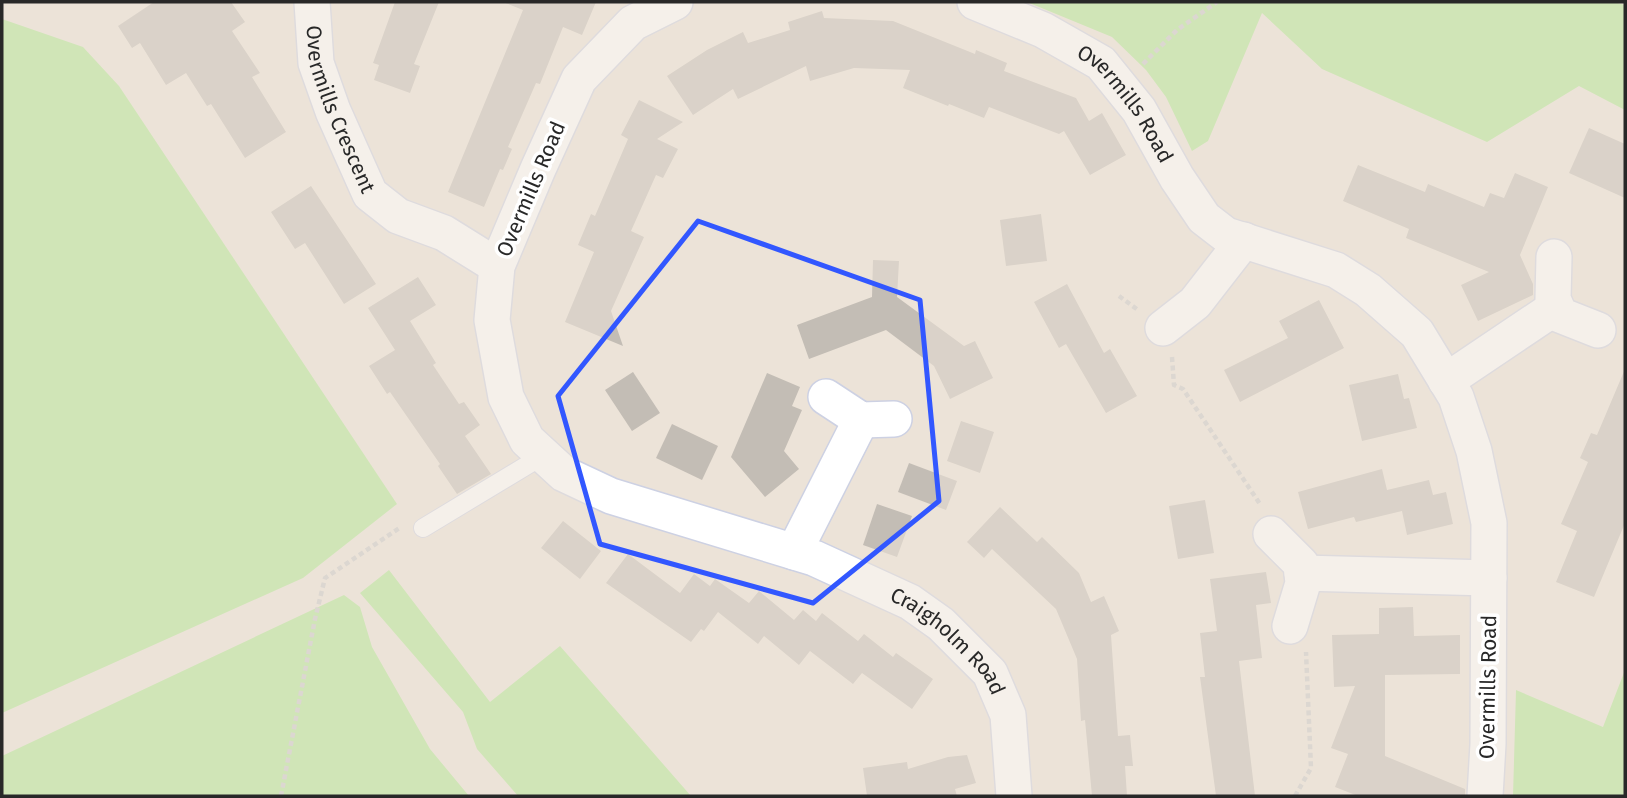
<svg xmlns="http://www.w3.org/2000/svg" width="1627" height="798" font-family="'Fira Sans',sans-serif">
<rect width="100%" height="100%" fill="#ece3d8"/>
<!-- green -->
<g fill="#ade78f">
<path d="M1027,2h587l11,3v105l-46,-24 -92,56 -165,-73 -60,-56 -54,128 -16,10 -26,-54 -20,-27 -34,-33z"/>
<path d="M2,19l81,28 36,39 278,418 -94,74 -301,135z"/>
<path d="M389,570l101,132 70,-56 131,150h-173l-41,-47 -14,-37 -103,-119z"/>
<path d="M344,595l16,12 12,40 58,102 39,47h-467v-40z"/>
<path d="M1625,670v126h-112l3,-106 87,37z"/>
</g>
<!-- building -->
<g fill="#c3bdb5">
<path d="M154,2h77l14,20 -13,9 28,42 -8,4 34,55 -41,26 -34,-54 -4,2 -21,-33 -20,12 -26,-42 -8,5 -14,-22z"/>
<path d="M395,2h44l-25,62 6,2 -10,27 -36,-13 5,-15 -6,-2z"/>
<path d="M503,2h93l-14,33 -19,-8 -23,57 -4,-1 -28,64 4,2 -9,21 -3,-1 -16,38 -36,-15 75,-182z"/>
<path d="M822,11l2,7 69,3 82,33 1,-4 31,13 -3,8 72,27 13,23 13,-8 24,42 -36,20 -26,-44 -5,3 -70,-27 -5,11 -35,-14 -1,2 -45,-18 7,-18 -56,-2 -44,13 -4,-15 -68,33 -5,-10 -40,26 -26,-39 40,-26 36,-18 5,11 42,-13 -2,-8z"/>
<path d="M639,100l44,22 -26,17 21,10 -15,29 -7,-3 -25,56 13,6 -33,74 12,35 -58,-24 29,-70 -16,-7 13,-31 4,2 33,-77 -7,-4z"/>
<path d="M1589,128l36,16v54l-56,-25z"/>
<path d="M1358,165l67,27 3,-8 56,23 6,-14 14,5 11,-25 33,14 -28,68 13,29v11l-55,26 -17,-36 28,-13 -83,-34 3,-9 -66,-28z"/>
<path d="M311,186l65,98 -32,20 -39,-61 -10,6 -24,-37z"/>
<path d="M1041,214l6,47 -41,5 -6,-46z"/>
<path d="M873,260l26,1 -2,36 67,49 11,-5 18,37 -43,21 -16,-33 -48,-36 -77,29 -12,-34 75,-28z"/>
<path d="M418,277l18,28 -26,16 26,42 -3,2 26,39 5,-2 16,23 -15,11 26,38 -34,20 -19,-28 2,-2 -50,-72 -3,2 -18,-28 26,-16 -27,-42z"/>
<path d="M1067,284l37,69 6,-4 27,47 -31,17 -40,-69 -7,4 -25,-46z"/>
<path d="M1319,300l25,48 -104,54 -16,-32 64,-32 -9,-17z"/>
<path d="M1625,369v154l-31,74 -38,-15 21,-51 -16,-7 27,-62 -8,-4 11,-25 6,2z"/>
<path d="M633,372l27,41 -28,18 -27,-41z"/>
<path d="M767,373l33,14 -8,19 10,4 -18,41 15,18 -34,28 -34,-40z"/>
<path d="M1398,374l6,25 5,-1 8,30 -55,13 -13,-56z"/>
<path d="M961,421l33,11 -14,41 -33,-12z"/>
<path d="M672,424l46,22 -16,34 -46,-22z"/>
<path d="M909,463l48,18 -11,29 -48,-18z"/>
<path d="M1382,469l5,21 42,-10 4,15 13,-3 7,32 -46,11 -5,-24 -46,11 -2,-5 -46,12 -10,-37z"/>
<path d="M1205,500l9,53 -36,6 -9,-53z"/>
<path d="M877,504l35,12 -15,41 -34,-12z"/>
<path d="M1000,507l37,35 5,-5 37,36 12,29 13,-6 15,35 -8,4 7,101 12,-1 3,31h-8l2,30h-35l-7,-76 -4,1 -4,-62 -21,-50 -64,-60 -8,9 -17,-16z"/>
<path d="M563,521l38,30 -21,28 -39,-31z"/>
<path d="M628,554l52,39 14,-19 16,12 5,-7 34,24 10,-12 35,29 9,-10 13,11 6,-8 36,28 6,-7 29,23 3,-4 37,26 -21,30 -50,-36 -9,11 -43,-33 -11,14 -35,-29 -6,8 -40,-32 -14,19 -3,-2 -10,13 -85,-59z"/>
<path d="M1266,572l5,31 -15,2 6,53 -23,3 16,135h-39l-16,-119h5l-5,-44 17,-2 -7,-52z"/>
<path d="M1413,607l1,29 46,-1v39l-75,1v81l80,33v7h-107l-23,-9 13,-33 -17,-6 24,-62 -21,1 -2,-52 47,-1v-26z"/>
<path d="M967,755l9,28 -21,6 2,7h-90l-4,-28 44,-6 1,7 40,-12z"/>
</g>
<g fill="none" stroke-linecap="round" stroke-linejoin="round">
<defs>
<path id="service" d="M423,528l121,-73"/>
<g id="minor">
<path id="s1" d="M312,2l4,61 17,48 37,83 28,22 46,17 53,33"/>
<path id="s2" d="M675,2l-42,21 -54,56 -41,90 -41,97 -5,54 14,77 21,43 37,34 47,22 203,62 96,44 31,22 49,49 18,42 6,81"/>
<path id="s3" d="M975,2l68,28 58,33 38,47 38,68 27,40 22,17 110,35 32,20 49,43 39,64 18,54 15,72 -1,221 -3,52"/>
<path d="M1554,257l-1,42 7,16 38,15"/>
<path d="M1163,328l32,-25 49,-63"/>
<path d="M1446,381l110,-74"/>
<path d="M826,397l35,23 33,-1"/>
<path d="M1271,534l30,30 2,19 -13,43"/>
<path d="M794,552l67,-132"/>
<path d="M1302,573l187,5"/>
</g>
</defs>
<!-- service casing -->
<use href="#service" stroke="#cdd1e3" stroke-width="20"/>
<!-- minor casing -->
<use href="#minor" stroke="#cdd1e3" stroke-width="38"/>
<!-- path -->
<g stroke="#c7c7c7" stroke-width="4.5" stroke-dasharray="5 3.5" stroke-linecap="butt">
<path d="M1143,64l34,-34 40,-28"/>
<path d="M1119,296l19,14"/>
<path d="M1172,357l2,28 9,4 77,115"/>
<path d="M281,796l34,-177 10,-41 76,-51"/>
<path d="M1295,796l16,-28 -5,-116"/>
</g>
<!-- service -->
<use href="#service" stroke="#fff" stroke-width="18"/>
<!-- minor -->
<use href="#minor" stroke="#fff" stroke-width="35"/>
</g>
<!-- marked area -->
<path d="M0 0H1627V798H0ZM698,221l222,79 19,201 -126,102 -213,-59 -42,-148z" fill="#ece3d8" fill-opacity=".55" fill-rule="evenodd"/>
<path fill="none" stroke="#3257ff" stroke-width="5" stroke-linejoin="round" d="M698,221l222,79 19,201 -126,102 -213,-59 -42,-148z"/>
<g text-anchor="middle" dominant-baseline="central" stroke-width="7" stroke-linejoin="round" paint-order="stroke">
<!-- street labels -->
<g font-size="21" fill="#282828" stroke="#fff">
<text stroke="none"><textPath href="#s1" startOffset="112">Overmills Crescent</textPath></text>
<text stroke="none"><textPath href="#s3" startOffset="187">Overmills Road</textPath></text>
<text transform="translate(531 189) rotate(-67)">Overmills Road</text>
<text stroke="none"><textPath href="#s2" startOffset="984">Craigholm Road</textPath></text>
<text transform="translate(1488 687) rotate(-89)">Overmills Road</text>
</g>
</g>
<!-- border -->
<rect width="1627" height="798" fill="none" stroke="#282828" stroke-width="7"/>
</svg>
